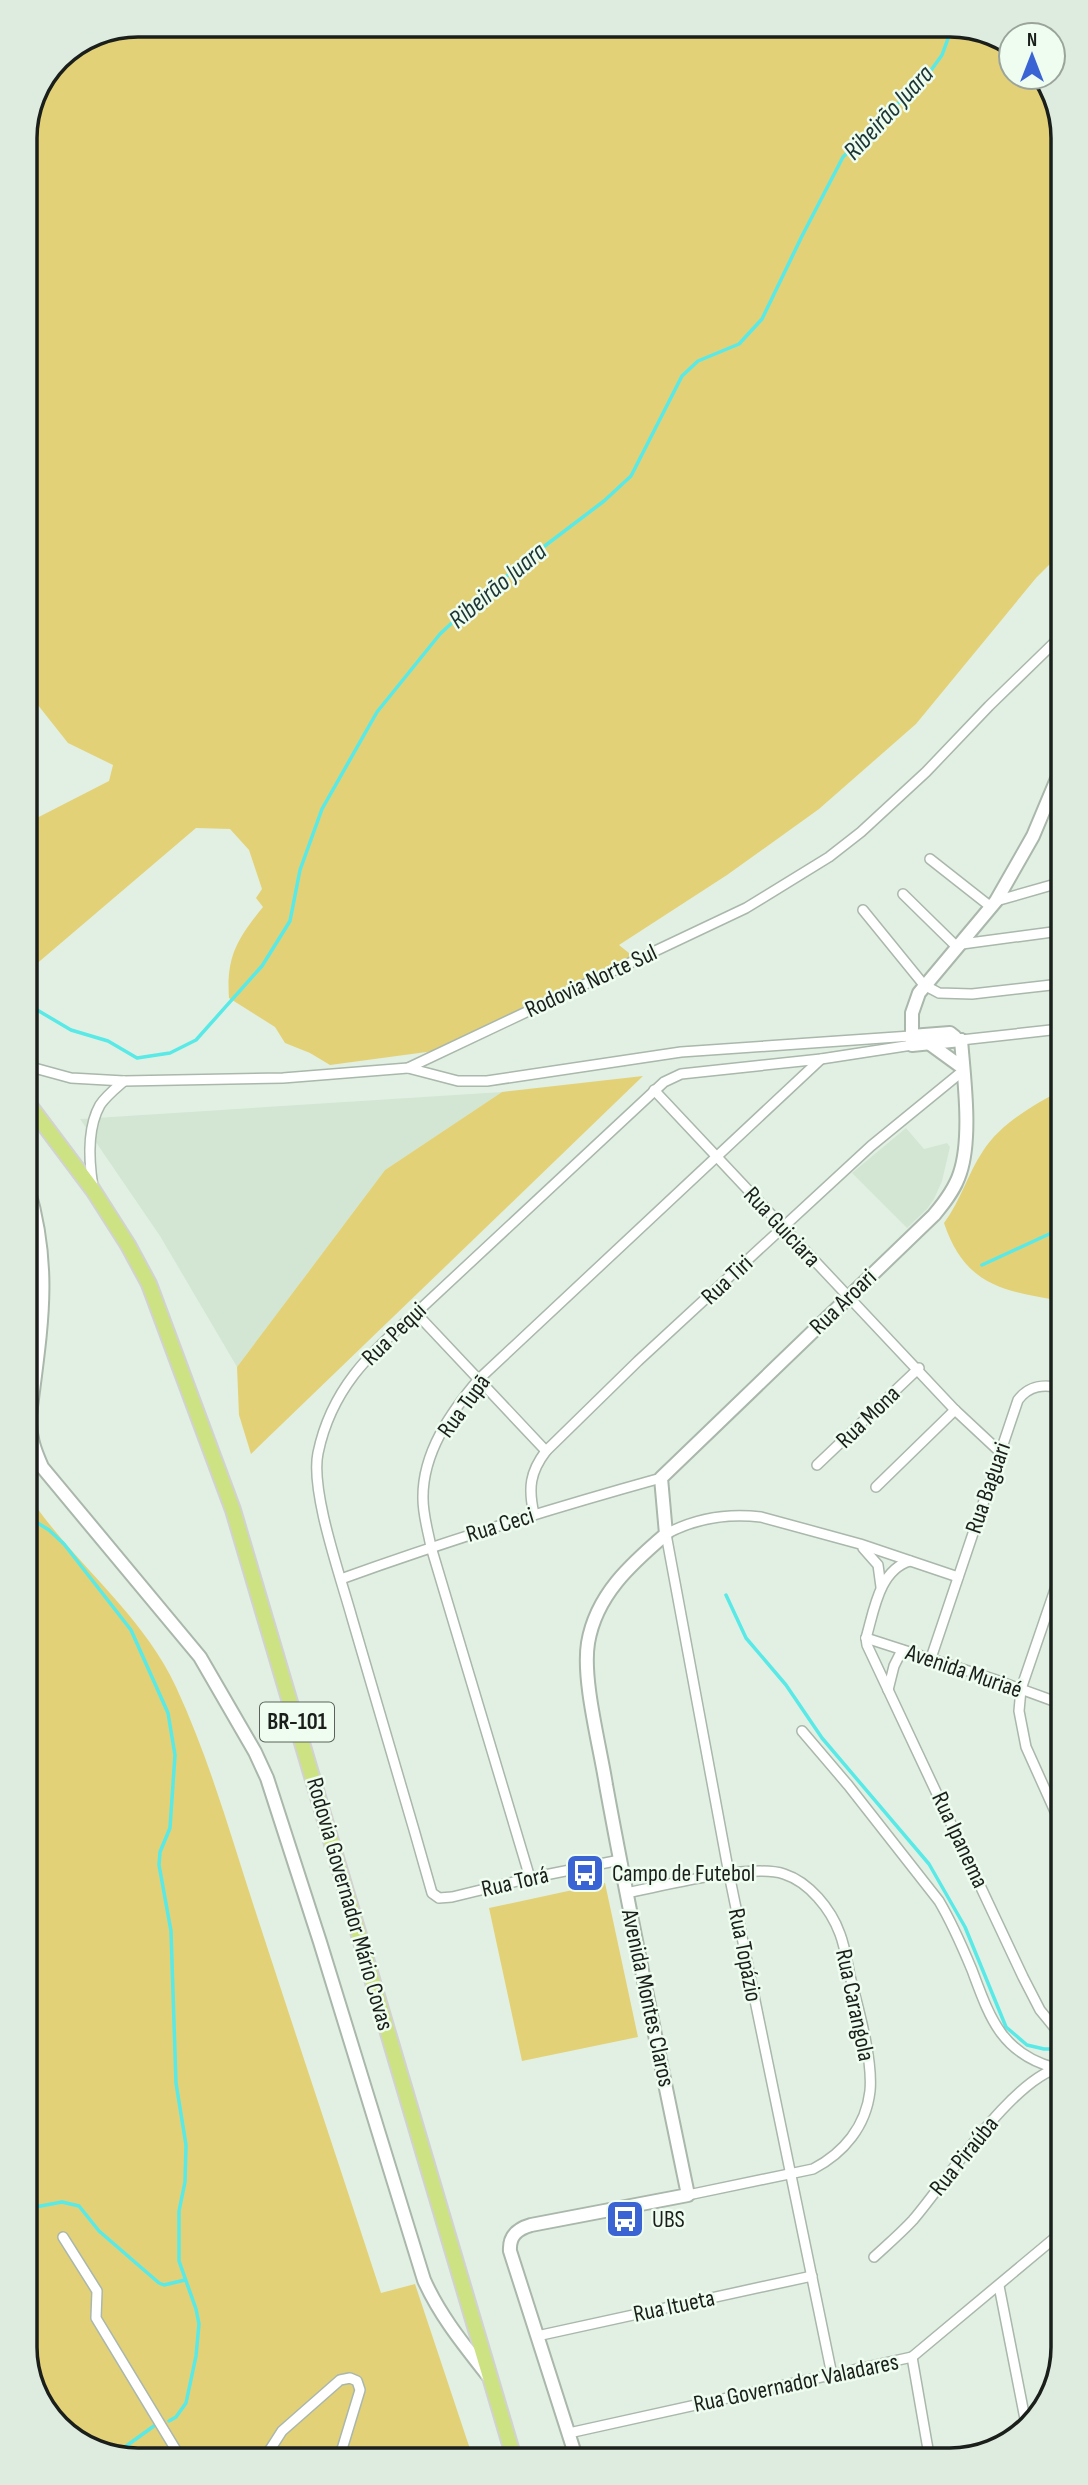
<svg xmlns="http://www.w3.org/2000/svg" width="1088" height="2485" font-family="'Sofia Sans Condensed',sans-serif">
<rect width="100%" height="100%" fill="#e2f0e3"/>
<!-- built -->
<g fill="#d3e6d4">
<path d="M502,1092l-117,78 -148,197 -77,-131 -80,-117z"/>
<path d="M906,1128l18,21 23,-6 3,4 -8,34 -8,18 -7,10 -20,19 -55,-55z"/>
</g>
<!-- green -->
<g fill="#e3d177">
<path d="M138,25h820l53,20v32h29l17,24 2,454 -23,23 -120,146 -97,85 -92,66 -108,70 15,12 -200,94 -104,14 -20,-12 -25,-10 -10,-16 -46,-29c-3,-42 9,-60 34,-91l-7,-9 6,-9 -13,-39 -19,-21 -34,-1 -169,144v-149l82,-42 4,-16 -45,-22 -42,-53 -1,-559 33,-73z"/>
<path d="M643,1076l-392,378 -12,-39 -2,-48 148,-197 117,-78z"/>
<path d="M1060,1091l1,209h-4c-57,-9 -93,-17 -113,-77 17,-23 24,-50 39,-72 17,-27 50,-46 77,-60z"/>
<path d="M28,1495c45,68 114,118 148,192 34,73 56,153 81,229 41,126 83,251 124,377l34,-9 58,174 -343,2 -61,-23 -38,-53z"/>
<path d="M605,1883l33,154 -116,24 -33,-153z"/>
</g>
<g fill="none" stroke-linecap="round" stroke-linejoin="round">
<!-- stream -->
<g stroke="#59e9e7" stroke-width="3.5">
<path d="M27,1004l44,26 37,11 29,17 33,-5 26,-13 66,-74 28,-45 10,-51 22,-61 55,-97 63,-78 15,-14 66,-56 83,-63 27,-25 51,-100 16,-15 41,-17 23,-25 40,-83 41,-79 86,-84 13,-18 11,-30"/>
<path d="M982,1265l78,-36"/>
<path d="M28,1512l8,10 13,8 15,14 67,86 37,83 7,42 -5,73 -10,24 -1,13 12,66 5,152 10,62 -1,37 -6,29v50l17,48 3,15 -3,32 -10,47 -10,14 -7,4"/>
<path d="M726,1595l20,43 40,47 36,53 107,126 36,63 41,100 21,18 17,4h18"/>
<path d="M30,2208l32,-6 17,4 20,25 60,52 5,2 21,-5"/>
<path d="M115,2454l39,-28"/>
</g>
<defs>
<g id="street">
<path d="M1047,802l12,2"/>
<path d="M930,859l61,48"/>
<path d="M903,894l55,54"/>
<path d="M996,901l63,-18"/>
<path d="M863,910l61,75 15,8 33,1 88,-10"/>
<path d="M962,944l98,-13"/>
<path d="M961,1040l99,-11"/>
<path d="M27,1066l44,12 53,3 159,-3 125,-10 338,-160 83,-51 32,-25 65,-60 63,-66 70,-68"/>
<path d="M408,1068l50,13h29l194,-29 230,-16"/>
<path d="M654,1090l301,320 45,42"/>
<path d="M93,1187c-4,-25 -6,-59 7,-82 6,-9 16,-17 24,-24"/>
<path d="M416,1313l130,138"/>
<path d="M817,1465l102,-97"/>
<path d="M876,1487l79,-77"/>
<path d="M534,1514c-6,-26 -4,-42 12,-63l92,-90 233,-215 93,-76"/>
<path d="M863,1548l15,17 3,22"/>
<path d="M1061,1572l-40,117 -2,22 7,36 36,80"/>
<path d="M341,1579c105,-38 212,-71 320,-101"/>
<path d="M866,1638l1,7 156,332 17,33 23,28"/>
<path d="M866,1638l127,41 69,25"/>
<path d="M866,1638c8,-27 13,-68 44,-77"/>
<path d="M931,1658l87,-258c11,-15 26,-16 43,-12"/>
<path d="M888,1690l6,-24 8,-16"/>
<path d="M802,1731l46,54 91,116c13,22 23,45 33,69 18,48 29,83 83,98"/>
<path d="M620,1860l-90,18 -78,19 -13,1 -7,-5c-26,-92 -53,-184 -80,-275 -11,-40 -42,-127 -34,-165 13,-63 51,-100 98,-140l248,-231 17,-8 140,-15 91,-14"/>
<path d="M530,1878l-99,-331c-3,-16 -8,-32 -8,-48 -1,-46 28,-87 56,-120l342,-320"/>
<path d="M626,1893c37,-7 125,-30 158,-19 25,8 47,35 56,60 5,13 7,28 10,42 8,31 23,83 20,115 -4,35 -26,62 -57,78l-125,26"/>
<path d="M63,2237l34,54 -1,27 86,142"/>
<path d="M874,2257c13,-12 27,-24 39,-37 32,-37 102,-146 150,-153"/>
<path d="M999,2286l27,138"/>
<path d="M537,2336l275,-60"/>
<path d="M912,2357l17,98"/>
<path d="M832,2375l-103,-501 -63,-340c30,-16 62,-21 95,-17l99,27 98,33"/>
<path d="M569,2433l343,-76 151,-126"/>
<path d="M264,2459l18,-28 58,-51 10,-2 7,3 3,9 -21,69"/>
</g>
<g id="secondary">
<path d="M911,1036l39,-3 5,4"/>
<path d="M961,1040l-49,5v-32l7,-20 77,-92 37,-65 26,-62"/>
<path d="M930,1044l33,24"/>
<path d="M28,1188c25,83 12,144 2,227 -1,20 4,34 12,52l158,190 55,95 12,26 53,164 104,338c16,36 40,65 65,97"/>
<path d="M576,2457l-66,-206c-1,-15 7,-22 21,-26l157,-30c-28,-136 -57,-273 -82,-410 -6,-39 -24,-105 -18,-142 8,-48 43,-79 78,-109l-5,-56 273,-263c11,-13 21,-26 26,-42 12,-36 4,-95 1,-133"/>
</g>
<path id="primary" d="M27,1102l66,88 35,55 21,39 84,226 281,948"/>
</defs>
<!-- street casing -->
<use href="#street" stroke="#aab7ab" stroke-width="12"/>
<!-- secondary casing -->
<use href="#secondary" stroke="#aab7ab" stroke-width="16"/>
<!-- primary casing -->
<use href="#primary" stroke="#d1d2d1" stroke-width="18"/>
<!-- street -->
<use href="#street" stroke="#fff" stroke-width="9"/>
<!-- secondary -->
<use href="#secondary" stroke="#fff" stroke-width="12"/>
<!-- primary -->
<use href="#primary" stroke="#cde283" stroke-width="14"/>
</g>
<!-- icons -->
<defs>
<symbol id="bus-square" viewBox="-11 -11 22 22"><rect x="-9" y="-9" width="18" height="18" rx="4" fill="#3a64d4" stroke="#effdf0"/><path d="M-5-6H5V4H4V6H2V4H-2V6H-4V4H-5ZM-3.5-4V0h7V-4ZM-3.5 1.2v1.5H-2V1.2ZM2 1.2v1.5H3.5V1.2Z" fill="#fff"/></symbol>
</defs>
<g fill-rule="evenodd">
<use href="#bus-square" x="563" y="1851" width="44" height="44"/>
<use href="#bus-square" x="603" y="2197" width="44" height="44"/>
</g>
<g text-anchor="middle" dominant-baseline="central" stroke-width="5" stroke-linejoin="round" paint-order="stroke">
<!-- shield labels -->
<rect fill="#effdf0" stroke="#5b625b" stroke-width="2" x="260" y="1702.5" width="74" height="39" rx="5"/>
<g font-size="23" font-weight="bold" fill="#1b1f1b">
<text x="297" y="1722">BR-101</text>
</g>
<!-- street labels -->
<g font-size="24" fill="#1b1f1b" stroke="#effdf0">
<text transform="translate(591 981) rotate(-25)">Rodovia Norte Sul</text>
<text transform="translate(782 1227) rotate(47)">Rua Guiciara</text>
<text transform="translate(727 1280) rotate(-43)">Rua Tiri</text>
<text transform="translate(843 1302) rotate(-44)">Rua Aroari</text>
<text transform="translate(394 1334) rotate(-44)">Rua Pequi</text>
<text transform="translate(464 1406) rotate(-54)">Rua Tupã</text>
<text transform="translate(868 1417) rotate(-44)">Rua Mona</text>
<text transform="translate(988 1488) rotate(-71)">Rua Baguari</text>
<text transform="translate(500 1525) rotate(-17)">Rua Ceci</text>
<text transform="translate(964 1671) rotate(19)">Avenida Muriaé</text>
<text transform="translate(960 1840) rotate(65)">Rua Ipanema</text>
<text transform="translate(515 1882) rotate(-13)">Rua Torá</text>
<text transform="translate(350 1904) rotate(74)">Rodovia Governador Mário Covas</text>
<text transform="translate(745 1955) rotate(79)">Rua Topázio</text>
<text transform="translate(648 1998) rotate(78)">Avenida Montes Claros</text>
<text transform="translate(855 2005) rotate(78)">Rua Carangola</text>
<text transform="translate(964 2156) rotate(-51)">Rua Piraúba</text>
<text transform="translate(674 2306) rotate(-12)">Rua Itueta</text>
<text transform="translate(796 2383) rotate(-12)">Rua Governador Valadares</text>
</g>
<!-- poi labels -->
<g font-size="24" fill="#1b1f1b" stroke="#effdf0" text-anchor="start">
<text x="612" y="1873">Campo de Futebol</text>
<text x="652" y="2219">UBS</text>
</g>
<!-- water labels -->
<g font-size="26" font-style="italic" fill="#1c3534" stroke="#effdf0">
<text transform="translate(889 113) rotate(-47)">Ribeirão Juara</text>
<text transform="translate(498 586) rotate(-40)">Ribeirão Juara</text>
</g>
</g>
<!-- crop -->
<path d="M0 0H1088V2485H0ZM138 37H950A101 101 0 0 1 1051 138V2347A101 101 0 0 1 950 2448H138A101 101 0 0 1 37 2347V138A101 101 0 0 1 138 37Z" fill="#deebdf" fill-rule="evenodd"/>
<path fill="none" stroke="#1b1f1b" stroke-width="3.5" d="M138 37H950A101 101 0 0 1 1051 138V2347A101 101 0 0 1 950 2448H138A101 101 0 0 1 37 2347V138A101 101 0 0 1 138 37Z"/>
<!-- north arrow -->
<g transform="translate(1032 56)"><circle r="33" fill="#effdf0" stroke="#9aa49b" stroke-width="2"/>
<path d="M0-5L12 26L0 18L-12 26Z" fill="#3a64d4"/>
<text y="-10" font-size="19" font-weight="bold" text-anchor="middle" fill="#1b1f1b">N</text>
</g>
</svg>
